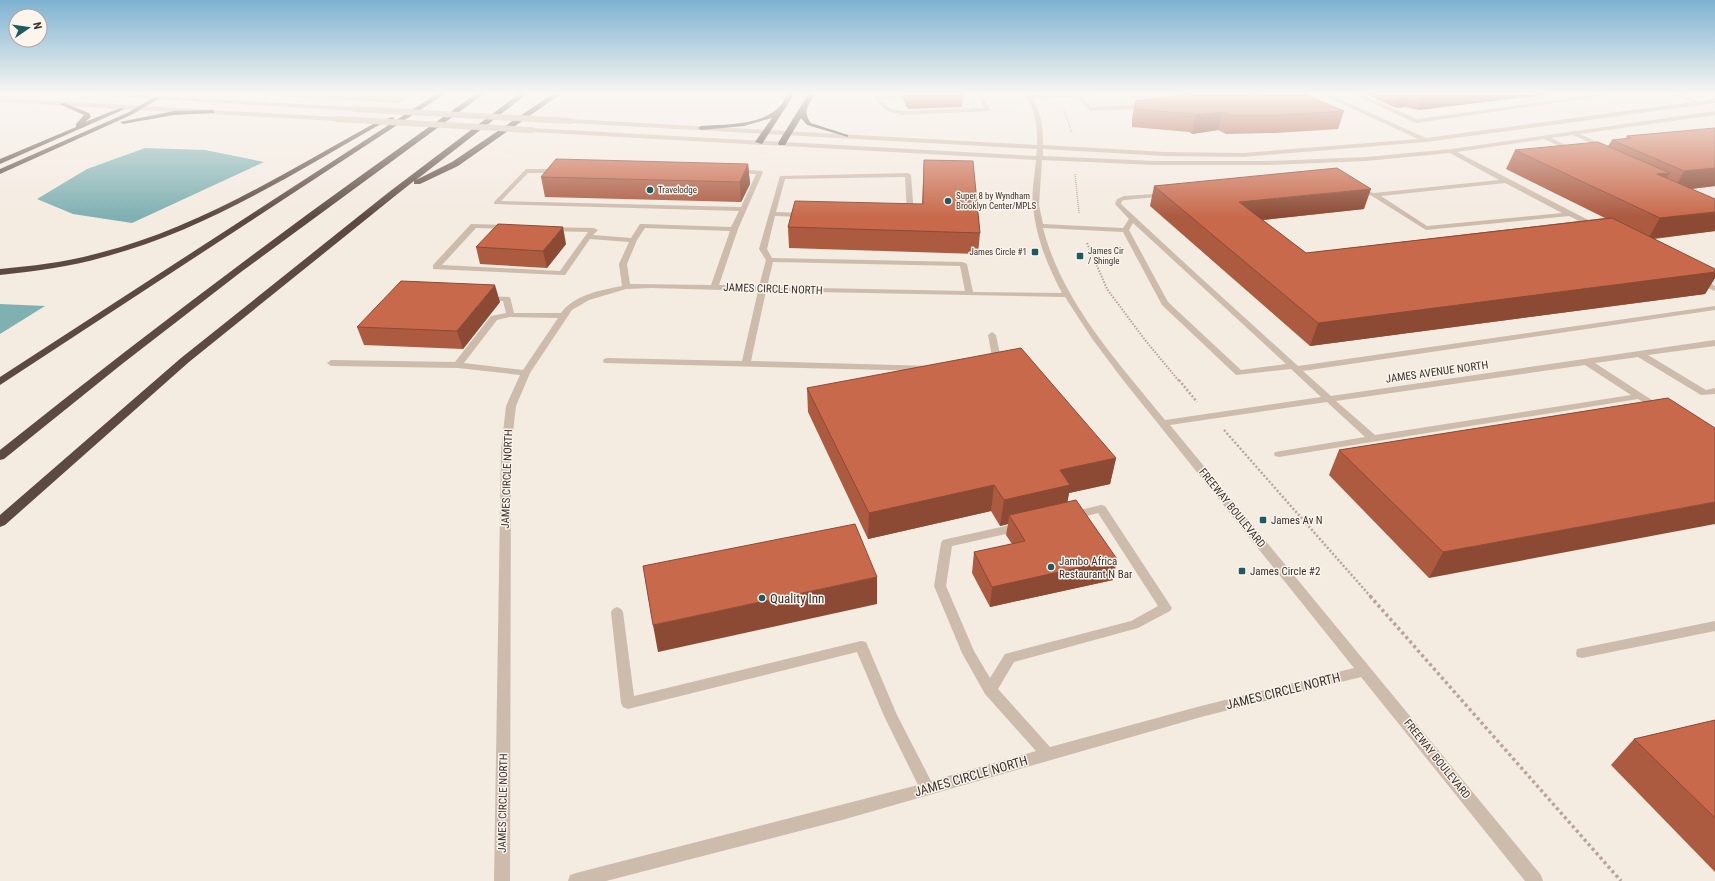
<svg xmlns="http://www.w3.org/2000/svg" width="1715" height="881" font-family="'Roboto Condensed',sans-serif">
<rect width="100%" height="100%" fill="#f4ebe1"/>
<!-- green -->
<path fill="#b8c4a0" d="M228,93h188l-16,10z"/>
<!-- water -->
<g fill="#7fb0b2">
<path d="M145,148l60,2 59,12 -132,61 -59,-9 -36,-15 50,-30z"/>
<path d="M0,304l45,2 -45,28z"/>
</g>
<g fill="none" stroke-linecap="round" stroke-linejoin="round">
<!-- path-far3 -->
<g stroke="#b9a596" stroke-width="1.5" stroke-dasharray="1 1" stroke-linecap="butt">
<path d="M1064,110l8,23"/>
<path d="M1075,174l4,39"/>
</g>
<!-- path-far2 -->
<path stroke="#b9a596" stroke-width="2" stroke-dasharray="1.5 1.5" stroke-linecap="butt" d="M1087,243l20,46 38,51 34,41"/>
<!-- path-far1 -->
<g stroke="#b9a596" stroke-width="2.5" stroke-dasharray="2 2" stroke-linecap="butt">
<path d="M1179,380l18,22"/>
<path d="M1224,430l147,167"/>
</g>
<!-- path -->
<path stroke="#b9a596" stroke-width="3.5" stroke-dasharray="3 3" stroke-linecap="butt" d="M1370,596l251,285"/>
<!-- minor -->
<g fill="#cdbbac" fill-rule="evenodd">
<path d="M61,93h38l256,14 3,2 -3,2z"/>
<path d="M976,93l-26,3 -3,-2 1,-1z"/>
<path d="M977,93h5l8,18 -89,4 -16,-5 -11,-12 8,-4h36l1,1 -3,2 -36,2 9,9 12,3 83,-3z"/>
<path d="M1024,93h5l1,2 98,-2 -47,3 10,11 56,-3 3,2 -3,2 -57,3 -14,-14 -44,1c10,15 11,31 11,47l122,7 78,1 175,-14 -99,-46h7l100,45 266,-36 -25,-9h8l23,9 17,-3v4l-289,39 -183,15 -78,-1 -122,-7v7l112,5h112l99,-4 86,-8 263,-38v4l-135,19 28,13v2l-2,1 -33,-15 -22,3 23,11 1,1 -3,2 -28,-13 -87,13 141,73v4h-3l-26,-13 -143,14 -54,-34 -19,-6 3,-2 18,5 125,-13 -49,-27 -84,8 -99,4h-112l-113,-5 -3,45 4,19 80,4 6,-9 -14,-15 2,-5 7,-3 44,-3v2l-2,1 -41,4 -3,1 -1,3 68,63 109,99 417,-60v4l-412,61 28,25 384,-56v6l-67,9 58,35 9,-2v6l-14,1 -63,-38 -43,6 66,43 2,2 -2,2 -3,1 -20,-12 -359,58 -4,-1 -1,-2 1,-2 90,-15 -38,-35 -157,23 371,450 2,6h-18l-164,-204 -160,40 -359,103 -236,61h-38l2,-6 6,-2 342,-88 -34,-69 -27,-64 -229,57 -5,-2 -2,-4 -10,-91 2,-3 4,-2 4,2 2,3 11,84 227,-55 5,1 31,73 34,66 105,-30 -51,-57 -23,-41 -28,-67 7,-43 2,-3 4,-1 72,-16 4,1 2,3 -2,3 -4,1 -67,15 -6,40 28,65 16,27 15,-24 126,-33 27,-15 -60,-93 -26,7 -4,-1 -2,-3 2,-3 33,-8 4,1 67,102 -2,3 -32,17 -124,34 -16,27 52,58 151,-41 153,-38 -231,-288 -30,-40 -28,-43 -299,-6 -15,70 181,5 2,2 -2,2 -3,1 -325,-8 -1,-2 1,-2 3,-1 135,3 16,-70 -106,-3 -26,1 -37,11 -17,10 -42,63 -14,33 -5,44 -1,431h-16l7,-431 5,-44 14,-31 -62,-7 -127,-2 -4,-3 4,-3 124,2 36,-46 15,-3 -3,-12 -17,-1 -4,-2 1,-2 27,1 4,16h47c13,-18 40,-23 61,-27l-3,-22 10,-22 -39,-3 -25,36h-3l-129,-6v-4l38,-41 38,1 4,2 -4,2 -33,-1 -34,37 118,6 28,-39 -39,-1 -4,-2 1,-2 48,1 4,2 -5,5 38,3 9,-14h3l88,3 8,-16 -245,-7v-2l32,-33h33l3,2 -3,2h-31l-27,28 240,6 15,-33 -21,-1 -3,-2 3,-2 27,2 1,1 -25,57 -19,56 40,1 7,-26 -7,-11 21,-73 128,-3 3,2 3,40 -3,2 -6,-2 2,-2 -2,-36 -120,2 -9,33 28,1 3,2 -3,2 -29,-1 -8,33 5,9 191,4 4,2 6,28 89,1c-15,-28 -26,-56 -29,-87 -2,-15 2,-31 3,-46l-505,-28 -3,-2 3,-2 505,28 1,-7 -467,-26 -3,-2 3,-2 467,26c1,-20 -2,-35 -13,-52zM1505,183l57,30 -135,13 -46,-30zM1133,223l153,141 -45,6 -73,-68 -39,-72zM645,228l85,3 -19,54 -81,-1 -3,-20 10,-24zM1043,228l80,4 39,73 74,70 55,-6 30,28 -156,23c-47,-58 -103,-118 -122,-192zM773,262l187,4 5,25 -198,-4zM510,317l48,1 -35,52 -59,-7 33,-43zM1585,365l46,30 -256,40 -39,-34z"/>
<path d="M1351,93h7l59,26 192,-26h17l-210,30z"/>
<path d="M0,98l337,19 3,2 -3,2 -337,-19z"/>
<path d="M1695,278h6l14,8v5l-20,-9z"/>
<path d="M992,332l4,3 5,24 -1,2 -10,2 -4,-3 6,-3 -4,-22z"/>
<path d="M1715,621v10l-133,27 -5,-1 -1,-4 1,-4 5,-1z"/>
</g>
<!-- highway -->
<g fill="#5c4a42" fill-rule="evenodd">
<path d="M438,93h8l-446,292v-8z"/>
<path d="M477,93h8l-244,179 -119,92 -118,95 -4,1v-10c155,-124 314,-243 477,-357z"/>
<path d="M520,93h8l-112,87 36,-18 102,-69h8l-104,73 -38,18h-6v-3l-19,15 -206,166 -184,163 -5,2v-12l181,-157 208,-166z"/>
<path d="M789,93h6l-33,51 -7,-2 17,-24 -28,8 -43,4 -3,-2 3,-2c25,-2 56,0 76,-17 5,-4 8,-11 12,-16z"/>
<path d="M809,93h6c-6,11 -13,19 -4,30l37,12v2l-41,-12 -6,-7 -16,27h-6l-1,-2z"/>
<path d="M155,97l5,1 -29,17 -131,59v-5l127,-56z"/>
<path d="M61,103h4l24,10 2,4 -6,5 35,-14 5,1 -125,55v-5l76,-32v-3l8,-9 -23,-10z"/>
<path d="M212,110l2,1v2l-40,2 -51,9 -3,-2 54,-11z"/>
<path d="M392,117l2,1v2l-15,5c-88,50 -176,106 -275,132 -34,10 -69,14 -104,18v-6c33,-3 66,-7 99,-16 97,-24 189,-82 276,-130z"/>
</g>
<!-- minor-bridge -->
<g stroke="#cdbbac" stroke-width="6">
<path d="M355,109l215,12"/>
<path d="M337,119l194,11"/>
</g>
</g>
<!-- wall -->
<g fill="#ac5a40">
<path d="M903,93h60l-1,14 -54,2 -5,-10z"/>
<path d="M1364,93h195l-141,17 -13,-3 -9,1z"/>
<path d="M1191,95l64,1 89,15 -6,18 -63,4 -49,1 -8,-4 -26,4 -3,-2 -57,-5v-8l3,-18z"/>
<path d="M1715,128v58l-24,3 24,10v32l-61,8 61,33v6l-10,16 -395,52 -160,-140 4,-20 210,23 -102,11 44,33 299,-35 -99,-49 9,-19 93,-4 4,-6 13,-1 2,-3z"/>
<path d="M924,160l56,73 -2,21 -189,-6 -1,-21 134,-23z"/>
<path d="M748,164l2,20 -9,18 -196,-5 -4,-20z"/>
<path d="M566,244l-19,24 -67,-4 -4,-17z"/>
<path d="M500,302l-37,47 -99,-4 -7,-18z"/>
<path d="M807,388l309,70 -6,26 -41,9 -2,9 46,78 -123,27 -18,-34 2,-21 38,-8 -6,-9 2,-11 -8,2 -9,-15 -123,28 -60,-127z"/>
<path d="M1668,398l-239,180 -100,-103 10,-25z"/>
<path d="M1715,720v152l-104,-107 23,-26z"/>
</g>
<!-- shaded-wall -->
<g fill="#8c4a34">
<path d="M1401,93h9l-5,14 -9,1z"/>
<path d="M1424,93h135l-141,17z"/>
<path d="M1223,112l-5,18 -26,4 4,-19z"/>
<path d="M748,164l2,20 -9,18 -1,-20z"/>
<path d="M1715,168v18l-42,5 11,-20z"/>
<path d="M1670,173l-11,19 -2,-18z"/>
<path d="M1371,189l-7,20 -130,14 5,-21z"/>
<path d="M1715,212v19l-67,8 12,-21z"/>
<path d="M563,227l3,17 -19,24 -4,-17z"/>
<path d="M1715,272v6l-10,16 -395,52 8,-23z"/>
<path d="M495,285l5,17 -37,47 -6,-18z"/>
<path d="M1116,458l-6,26 -41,9 -3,18 -57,4 -1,9 -8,2 4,-26 56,-30z"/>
<path d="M994,485l-3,26 -123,28 1,-26z"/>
<path d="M1715,502v22l-286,54 14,-26z"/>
<path d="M1117,559l-4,21 -123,27 2,-20z"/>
<path d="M877,577v27l-219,48 -5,-27z"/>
</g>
<!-- building -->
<g fill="#c8694b" stroke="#8c4a34">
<path d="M907,93h56v1l-55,2z"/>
<path d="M1202,93h47l6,3 17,-3h30l42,18 -64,4h-50l-7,-3 -27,3 -3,-1 -58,-5v-8l54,-7 2,1z"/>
<path d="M1715,128v40l-31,3 -72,-31 19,-2 -4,-2z"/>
<path d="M1598,142l72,31 -13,1 58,25v13l-55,6 -145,-68z"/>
<path d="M556,159l192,5 -8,18 -199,-5z"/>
<path d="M924,160l49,1 7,72 -192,-6 7,-26 128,3z"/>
<path d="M1337,168l34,21 -132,13 67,51 306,-35 103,51v3l-397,51 -164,-137z"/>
<path d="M498,224l65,3 -20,24 -67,-4z"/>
<path d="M401,281l94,4 -38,46 -100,-4z"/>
<path d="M1021,348l95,110 -56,12 10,15 -66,15 -10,-15 -125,28 -62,-125z"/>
<path d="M1668,398l47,30v74l-272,50 -104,-102z"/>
<path d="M1076,500l41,59 -125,28 -18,-35 51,-11 -16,-26z"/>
<path d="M855,524l22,53 -224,48 -10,-59z"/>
<path d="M1715,720v98l-81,-79z"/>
</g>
<!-- sky -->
<linearGradient id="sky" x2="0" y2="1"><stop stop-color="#7eb2d2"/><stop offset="0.43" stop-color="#faf6f2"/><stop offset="1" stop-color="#faf6f2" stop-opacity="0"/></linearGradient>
<rect width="1715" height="217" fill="url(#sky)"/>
<!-- markers -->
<g fill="#1f5a5e" stroke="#fbf5ee" stroke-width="1.5">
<circle cx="650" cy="190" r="4"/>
<circle cx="948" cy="201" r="4"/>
<rect x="1031" y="248" width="8" height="8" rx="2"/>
<rect x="1076" y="252" width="8" height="8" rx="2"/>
<rect x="1259" y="516" width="8" height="8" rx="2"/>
<circle cx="1051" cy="567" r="4"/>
<rect x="1238" y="567" width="8" height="8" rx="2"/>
<circle cx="762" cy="598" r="4"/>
</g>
<g text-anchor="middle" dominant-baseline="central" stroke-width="3" stroke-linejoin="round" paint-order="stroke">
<!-- far-poi labels -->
<g font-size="9" fill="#3b302b" stroke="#fbf5ee" text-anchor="start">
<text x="658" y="190">Travelodge</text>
<text x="956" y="196">Super 8 by Wyndham<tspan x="956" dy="10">Brooklyn Center/MPLS</tspan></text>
<text x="1088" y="251">James Cir<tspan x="1088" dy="10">/ Shingle</tspan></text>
<text x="1027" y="252" text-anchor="end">James Circle #1</text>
</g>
<!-- street labels -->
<g font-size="11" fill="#3b302b" stroke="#fbf5ee">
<text transform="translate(773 289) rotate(2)">JAMES CIRCLE NORTH</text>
<text transform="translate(1437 372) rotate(-8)">JAMES AVENUE NORTH</text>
<text transform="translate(507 479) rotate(-88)">JAMES CIRCLE NORTH</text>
<text transform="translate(1232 508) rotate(51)">FREEWAY BOULEVARD</text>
<text transform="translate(1437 759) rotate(51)">FREEWAY BOULEVARD</text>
<text transform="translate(503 803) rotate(-89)">JAMES CIRCLE NORTH</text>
</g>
<!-- poi labels -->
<g font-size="11" fill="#3b302b" stroke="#fbf5ee" text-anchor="start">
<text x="1271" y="520">James Av N</text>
<text x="1059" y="561">Jambo Africa<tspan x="1059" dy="13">Restaurant N Bar</tspan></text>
<text x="1250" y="571">James Circle #2</text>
</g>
<!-- near-poi labels -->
<g font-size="13" fill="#3b302b" stroke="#fbf5ee" text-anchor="start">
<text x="770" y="598">Quality Inn</text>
</g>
<!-- near-street labels -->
<g font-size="13" fill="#3b302b" stroke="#fbf5ee">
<text transform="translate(1283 691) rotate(-14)">JAMES CIRCLE NORTH</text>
<text transform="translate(971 776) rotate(-16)">JAMES CIRCLE NORTH</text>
</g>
</g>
<!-- north arrow -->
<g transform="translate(28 28) rotate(77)"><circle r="19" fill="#fbf5ee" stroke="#aea6a0"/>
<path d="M0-3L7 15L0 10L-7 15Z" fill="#1f5a5e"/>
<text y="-6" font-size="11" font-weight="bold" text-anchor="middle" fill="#3b302b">N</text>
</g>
</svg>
